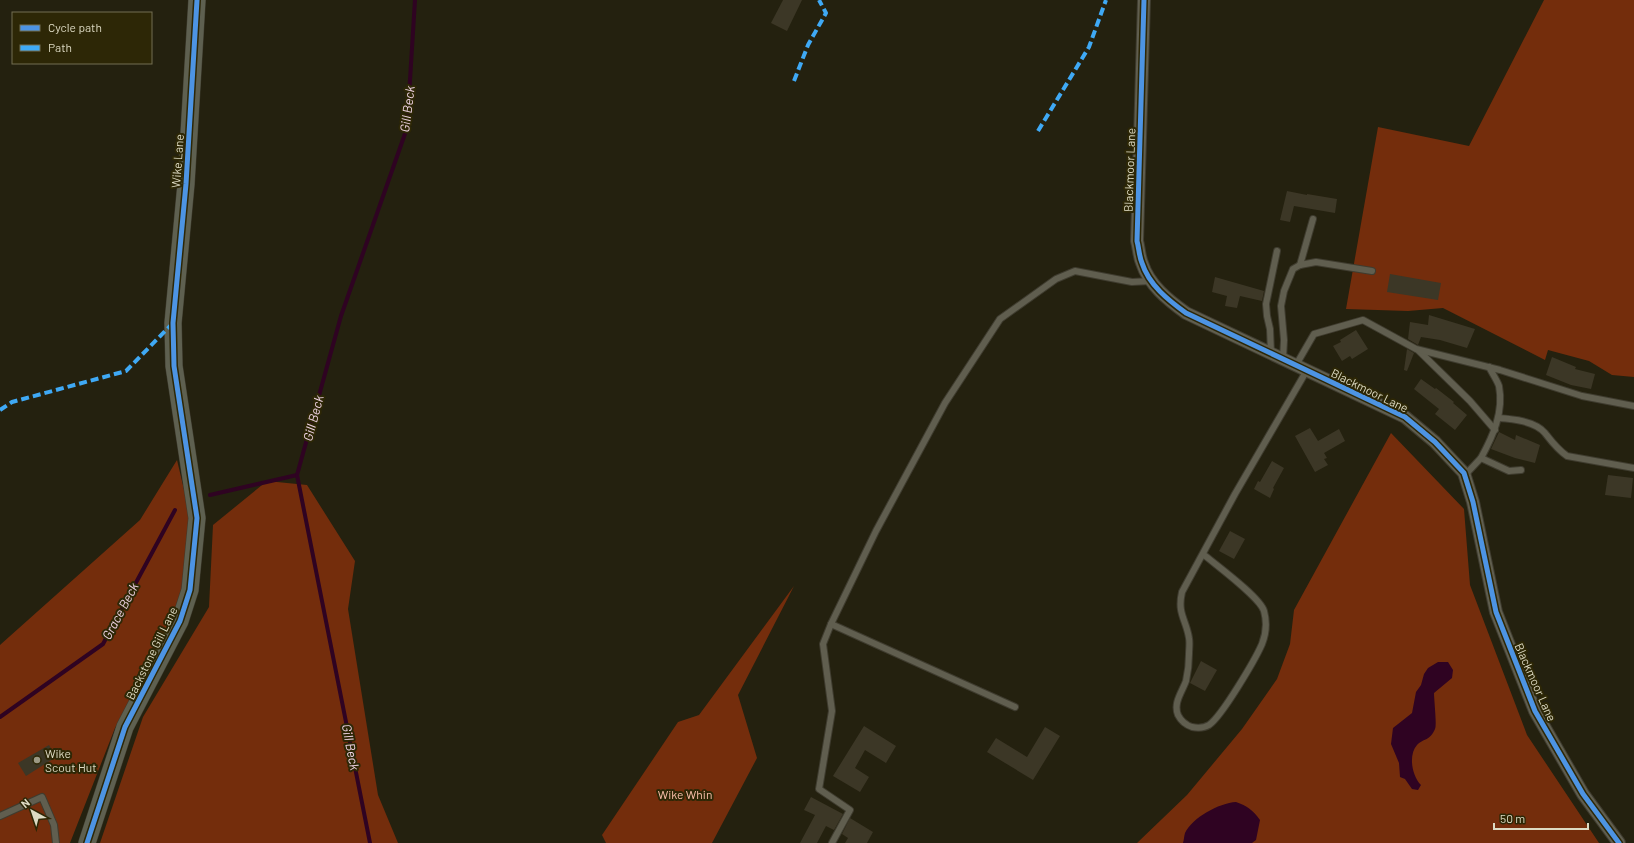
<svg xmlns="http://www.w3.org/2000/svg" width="1634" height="843" font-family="Barlow,sans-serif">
<rect width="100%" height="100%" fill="#24210f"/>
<!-- green -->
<g fill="#742d0c">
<path d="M1544,0h90v377l-22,-2 -23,-14 -41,-11 -3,10 -102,-52 -35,3 -62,-2 32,-182 91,19z"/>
<path d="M1391,433l73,76 6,76 57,150 72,108h-462l50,-48 55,-66 35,-50 13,-35 4,-34z"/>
<path d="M177,460l14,59 -11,94 -65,115 -45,115h-70v-198l140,-125z"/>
<path d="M267,481l40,4 48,76 -7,48 30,186 20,48h-298l43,-126 66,-110 4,-82z"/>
<path d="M794,586l-56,109 19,63 -45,85h-106l-4,-8 76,-113 21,-7z"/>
</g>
<!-- water -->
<g fill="#2f0322">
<path d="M1438,662h10l5,8 -1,8 -18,15c0,7 3,32 1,36 -5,12 -11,9 -18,16 -9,10 -5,31 4,40l-3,5 -6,-1 -7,-10 -5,-2 -1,-14 -8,-19 2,-16 19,-15 4,-21 5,-7 3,-11 4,-6z"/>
<path d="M1236,802c11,4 17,8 24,18l-4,20 -4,3h-69c1,-3 1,-7 2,-10 7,-15 34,-30 51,-31z"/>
</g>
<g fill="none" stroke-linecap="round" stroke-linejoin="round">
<!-- stream -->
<g stroke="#2f0322" stroke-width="4">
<path d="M210,495l87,-20"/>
<path d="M0,717l103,-73 72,-134"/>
<path d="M370,843l-73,-368 44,-159 66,-188 8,-128"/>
</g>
</g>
<!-- building -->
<g fill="#3c3726">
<path d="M783,0h19l-15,31 -16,-8z"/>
<path d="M1287,191l20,4v-1l30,5 -2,14 -41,-7 -4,16 -10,-2z"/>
<path d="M1390,274l51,9 -3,17 -51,-8z"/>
<path d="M1215,277l49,14 -2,10 -22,-5 -3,12 -12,-2 2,-10 -15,-4z"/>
<path d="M1429,315l46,14 -8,19 -27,-8 -19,-3 -3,8 -10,-6 2,-17 18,3z"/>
<path d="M1356,330l12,19 -16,10 -2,-3 -8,5 -9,-15 8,-4 -1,-2z"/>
<path d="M1407,349l7,4 -7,18 -3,-1z"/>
<path d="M1552,357l24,10 -1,2 20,5 -4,15 -20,-4 -25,-10z"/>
<path d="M1421,379l14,10 1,-1 18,14 -1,1 14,12 -12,15 -20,-16 4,-5 -25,-20z"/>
<path d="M1310,428l8,13 21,-12 6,12 -21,12 3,5 -3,1 4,6 -13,7 -20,-36z"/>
<path d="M1499,432l16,8 1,-5 24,10 -5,18 -20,-5 -24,-9z"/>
<path d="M1272,461l12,7 -11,20 1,1 -4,9 -16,-9 4,-8 2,1z"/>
<path d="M1608,475l25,3 -2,20 -26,-3z"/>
<path d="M1230,531l15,8 -11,20 -15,-8z"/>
<path d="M1201,661l16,9 -12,21 -15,-8z"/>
<path d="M864,726l32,20 -10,17 -21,-13 -10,18 14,9 -9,15 -27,-16z"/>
<path d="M1045,727l15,9 -27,44 -46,-28 9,-14 31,19z"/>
<path d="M49,745l7,12 -30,19 -8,-13z"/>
<path d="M811,797l32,17 -9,16 -8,-4 -9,17h-17l15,-28 -11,-5z"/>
<path d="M850,818l23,14 -6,11h-22l3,-5 -6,-4z"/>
</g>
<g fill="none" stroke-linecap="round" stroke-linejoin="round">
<defs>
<g id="lane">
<path d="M1300,265l13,-46"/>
<path d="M1418,350l52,51 25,29"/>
<path d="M1271,353l-1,-24 -3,-13 -1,-12 11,-53"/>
<path d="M1283,359l1,-19 -3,-34 3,-15 9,-22 7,-4 16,-3 56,9"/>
<path d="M1296,365l18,-31 49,-14 53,29 84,21 82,26 52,10"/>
<path d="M1498,418c15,1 37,3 47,15 7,9 12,16 22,23l67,12"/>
<path d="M1481,458c12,-22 23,-46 18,-72 -2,-6 -7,-13 -10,-19"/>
<path d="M1465,475l16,-17 28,13 12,-1"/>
<path d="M1203,554c13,11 57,43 61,57 3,11 2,23 -2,33 -7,16 -40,72 -53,81 -5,3 -12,3 -17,2 -6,-2 -11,-6 -14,-12 -5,-12 4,-23 8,-34 2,-9 3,-19 3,-27 0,-5 1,-11 0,-16 -3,-19 -12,-24 -7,-46l53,-98 72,-124"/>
<path d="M831,624l-8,20 9,67 -13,78 31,21 -18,33"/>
<path d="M1015,707l-184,-83 45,-93 69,-128 55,-84 56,-40 19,-8 57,11 19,-1"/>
<path d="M0,816l42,-19 12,28 2,18"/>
</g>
<path id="street" d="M1144,0l-7,241c2,7 2,15 5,22 7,22 26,37 44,50l219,104 30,25 29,31 9,29 23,110 39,99 48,83 36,49"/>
<path id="secondary" d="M87,843l38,-116 55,-106 10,-31 7,-72 -23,-152 -1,-43 13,-139 11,-184"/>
</defs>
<!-- lane casing -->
<use href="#lane" stroke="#3f3c2f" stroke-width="8"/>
<!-- street casing -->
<use href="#street" stroke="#3f3c2f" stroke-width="14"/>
<!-- secondary casing -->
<use href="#secondary" stroke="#3f3c2f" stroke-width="18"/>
<!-- lane -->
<use href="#lane" stroke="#605e4f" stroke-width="6"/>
<!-- street -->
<use href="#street" stroke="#605e4f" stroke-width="12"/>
<!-- secondary -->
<use href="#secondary" stroke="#5e6050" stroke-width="17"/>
<!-- quiet -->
<g stroke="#3fa9f5" stroke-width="4" stroke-dasharray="8 4" stroke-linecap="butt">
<path d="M794,81l14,-36 18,-32 -7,-13"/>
<path d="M1038,131l51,-84 17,-47"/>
<path d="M0,410l12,-8 114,-31 47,-48"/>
</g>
<defs>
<g id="cycleway">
<path d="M1144,0l-7,241c2,7 2,15 5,22 7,22 26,37 44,50l219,104 30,25 29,31 9,29 23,110 39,99 48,83 36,49"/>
<path d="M87,843l38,-116 55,-106 10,-31 7,-72 -23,-152 -1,-43 13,-139 11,-184"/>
</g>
</defs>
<!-- cycleway casing -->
<use href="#cycleway" stroke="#2d2706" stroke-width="8"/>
<!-- cycleway -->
<use href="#cycleway" stroke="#4d94e3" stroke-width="5"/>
</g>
<!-- markers -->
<circle fill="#9c9984" stroke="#2d2706" stroke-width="1.5" cx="37" cy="760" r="4"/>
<g text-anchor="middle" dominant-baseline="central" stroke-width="4" stroke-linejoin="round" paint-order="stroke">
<!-- street labels -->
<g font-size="12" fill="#dddac3" stroke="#2d2706">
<text transform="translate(177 161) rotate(-86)">Wike Lane</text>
<text transform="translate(1129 170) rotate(-88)">Blackmoor Lane</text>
<text transform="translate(1370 390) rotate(26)">Blackmoor Lane</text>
<text transform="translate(151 653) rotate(-64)">Backstone Gill Lane</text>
<text transform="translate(1536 682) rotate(66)">Blackmoor Lane</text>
</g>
<!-- poi labels -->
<g font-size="12" fill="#dddac3" stroke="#2d2706" text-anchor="start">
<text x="45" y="753">Wike<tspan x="45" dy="14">Scout Hut</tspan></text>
</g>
<!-- park labels -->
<g font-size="12" fill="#fcc0ab" stroke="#2d2706">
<text x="685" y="794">Wike Whin</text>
</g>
<!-- water labels -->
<g font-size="13" font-style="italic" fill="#f1d5e6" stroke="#2d2706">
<text transform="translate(407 109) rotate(-83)">Gill Beck</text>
<text transform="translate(313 418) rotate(-75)">Gill Beck</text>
<text transform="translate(120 611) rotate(-62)">Grace Beck</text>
<text transform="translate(351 747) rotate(79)">Gill Beck</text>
</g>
</g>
<!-- legend -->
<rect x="12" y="12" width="140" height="52" fill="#2d2706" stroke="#736f52"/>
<rect x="20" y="25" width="20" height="6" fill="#4d94e3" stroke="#736f52"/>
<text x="48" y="32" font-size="12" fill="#dddac3">Cycle path</text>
<rect x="20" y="45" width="20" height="6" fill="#3fa9f5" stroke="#736f52"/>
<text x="48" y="52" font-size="12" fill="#dddac3">Path</text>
<!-- north arrow -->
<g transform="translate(32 811) rotate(320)" stroke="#2d2706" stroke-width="3" paint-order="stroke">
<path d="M0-3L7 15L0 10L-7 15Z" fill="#dddac3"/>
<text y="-6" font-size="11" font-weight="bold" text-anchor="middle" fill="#dddac3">N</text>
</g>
<!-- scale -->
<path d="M1494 823v6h94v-6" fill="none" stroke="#dddac3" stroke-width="2"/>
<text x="1500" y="823" font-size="12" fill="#dddac3" stroke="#2d2706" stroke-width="3" paint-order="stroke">50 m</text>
</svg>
